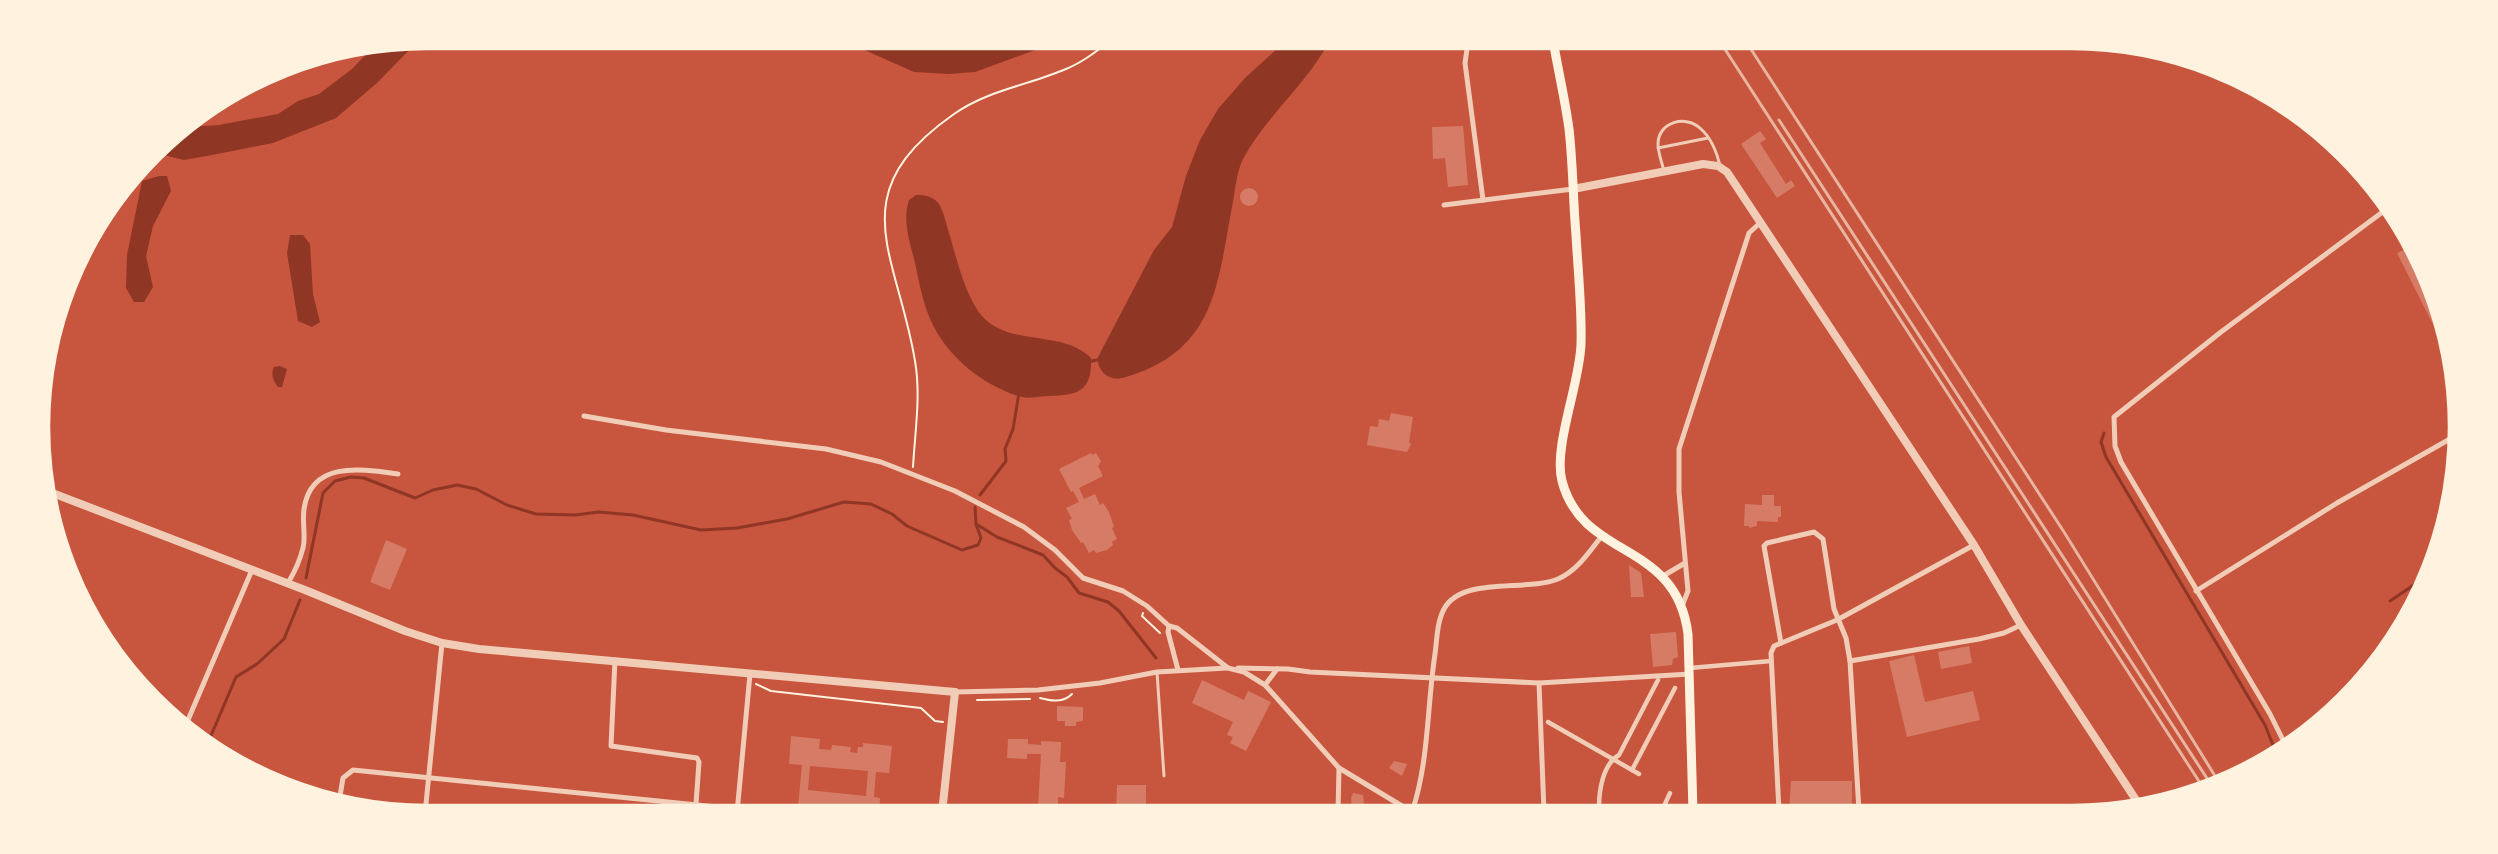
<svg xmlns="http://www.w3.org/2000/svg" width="2498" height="854" font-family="'Fira Sans',sans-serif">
<rect width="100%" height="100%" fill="#c8553d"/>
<!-- water -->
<g fill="#8f3625">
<path d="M842,40h76l37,4 22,-4h77l-13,8 -66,24 -26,2 -35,-2z"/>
<path d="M1282,40h48c-23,44 -64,76 -87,119 -7,14 -8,33 -11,48 -15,78 -16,143 -106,170 -16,5 -26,-3 -29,-18l57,-109 18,-23 14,-51 14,-36 18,-31 27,-31 33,-30z"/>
<path d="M418,41l-41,42 -41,35 -63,25 -61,12 -28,5 -28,-7 16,-17 15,-9 32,-2 59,-11 20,-13 21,-7 33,-25 23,-24z"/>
<path d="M159,176h8l4,15 -18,35 -7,30 7,31 -9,15h-10l-8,-14 1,-33 15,-74z"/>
<path d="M916,195c9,0 17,1 23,9 5,8 7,20 10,29 8,26 14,55 29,78 26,38 83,17 113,47 1,34 -13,37 -42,38 -9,0 -19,3 -27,1 -20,-5 -44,-19 -59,-33 -34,-32 -39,-58 -48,-101 -5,-21 -13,-42 -6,-63z"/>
<path d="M290,235h13l7,9 3,50 7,28 -8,5 -14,-6 -11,-68z"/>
<path d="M280,366l7,3 -5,18h-4c-4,-5 -8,-13 -4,-20z"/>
</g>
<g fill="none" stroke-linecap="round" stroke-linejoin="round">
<!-- stream -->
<g stroke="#8f3625" stroke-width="3">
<path d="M1088,362l13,-3"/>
<path d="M2104,433l-3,9 5,15 159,268 10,25"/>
<path d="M980,495l26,-34 -1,-12 8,-20 6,-36"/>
<path d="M976,524l21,13 46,18 12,13 12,9 12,16 29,9 11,9 37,47"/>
<path d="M306,578l17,-85 12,-12 16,-4 13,1 51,20 18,-8 24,-5 19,4 31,16 29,9 39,1 24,-3 34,3 68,15 36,-2 50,-9 57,-17 27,2 21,10 15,12 55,24 16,-5 3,-7 -5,-14 -1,-17"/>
<path d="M2390,601l34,-23"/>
<path d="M207,745l29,-68 21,-13 27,-25 16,-39"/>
</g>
</g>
<!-- building -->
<g fill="#d67c66" fill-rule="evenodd">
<path d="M1463,126l5,59 -20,2 -3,-29 -12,1 -1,-32z"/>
<path d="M1760,131l6,8 -6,4 26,41 5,-4 4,6 -18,12 -36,-54z"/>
<circle cx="1249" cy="197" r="9"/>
<path d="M2412,246l25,56 13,56 -53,-105z"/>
<path d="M1391,413l22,4 -4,25 2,2 -4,8 -40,-7 3,-19 8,1 1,-8 10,2z"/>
<path d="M1091,453l1,2 4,-2 5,8 -3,5 5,10 -24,12 5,11 11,-5 5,11 3,-2 6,9 5,15 -2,1 5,11 -5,3 1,3 -6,5 -11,3 -2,-3 -5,3 -6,-11 -2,1 -9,-13 -3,-10 3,-1 -6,-11 13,-6 -6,-11 -2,1 -12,-23z"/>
<path d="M1762,495h12v11h7v11h-3v5l-21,-1v5l-8,2v-2h-5l1,-22 17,1z"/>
<path d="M386,540l21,9 -17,41 -20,-8z"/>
<path d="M1629,565l12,8 3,24h-13z"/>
<path d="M1676,632l2,25 -5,2 -1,6 -19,2 -3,-33z"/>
<path d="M1969,646l3,17 -31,6 -3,-17z"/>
<path d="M1914,655l11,47 48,-11 7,29 -73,17 -18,-76z"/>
<path d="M1202,680l42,20 4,-9 23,11 -25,49 -16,-8 3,-6 -6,-2 6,-13 -41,-19z"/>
<path d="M1057,706l26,1v14l-7,1v4h-11v-5h-8z"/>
<path d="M791,736l29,3 -1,10 12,1 1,-5 19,2 -1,5 7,1 1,-6h5v-4l29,3 -3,27 -13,-1 -2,25 6,1 -1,15h-71l1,-5 -11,-1 4,-42 -13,-1zM810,766l58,5 -2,25 -58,-6z"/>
<path d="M1008,739h20v5l13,1v-4l20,1 -1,20h6l-2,36 -6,-1v11l-20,-1 3,-53h-14v5l-20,-1z"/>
<path d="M1394,761l13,3 -5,12 -13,-8z"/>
<path d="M1791,781h61v30h-21v-4h-27l-1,4h-14z"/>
<path d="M1117,785h29v28h-30z"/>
<path d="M1353,793l10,2 2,17h-13l-1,-14z"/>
</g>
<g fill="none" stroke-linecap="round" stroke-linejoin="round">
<!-- path -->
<g stroke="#fff3e0" stroke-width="2">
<path d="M913,467c2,-35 8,-72 2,-106 -18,-109 -75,-167 39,-247 34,-24 75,-29 112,-45 17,-7 31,-18 45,-29"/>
<path d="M1143,613l-1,3 18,17"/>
<path d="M756,684l15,7 150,17 14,13 8,1"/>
<path d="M1040,698c11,3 23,5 32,-4"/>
<path d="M977,700l53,-1"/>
</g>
<!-- service -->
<g stroke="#f1ccb7" stroke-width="3">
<path d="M1658,148l50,-10"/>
<path d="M1664,171c-2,-8 -6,-18 -6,-27 0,-22 28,-30 43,-15 10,9 16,24 19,37"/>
<path d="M1157,672l7,104"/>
</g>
<!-- pedestrian -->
<g stroke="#f1ccb7" stroke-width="4.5">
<path d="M1690,668l81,-7"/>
<path d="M1548,722l91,52"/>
<path d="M1632,770l43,-82"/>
<path d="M1664,806l6,-13"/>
<path d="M1599,807c0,-17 4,-43 20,-52l39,-75"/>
</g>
<!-- minor -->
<g stroke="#f1ccb7" stroke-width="5">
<path d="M1472,40l-5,9 -2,14 18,137"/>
<path d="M1444,205l129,-16"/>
<path d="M584,416l82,14 160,19 55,13 74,29 69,36 31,23 28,28 40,13 24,15 22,20 8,2 51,40 16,4 21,13 74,83 73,44c17,-50 15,-106 23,-158 2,-15 2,-32 9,-45 18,-33 82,-17 114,-30 19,-8 31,-27 43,-42"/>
<path d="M1663,576l22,-13"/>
<path d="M288,583c6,-10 12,-23 15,-35 3,-12 -1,-26 1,-39 7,-49 58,-40 94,-35"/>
<path d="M2196,591l141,-88 120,-68"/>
<path d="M1682,606l6,-15 -9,-99v-43l70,-216 12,-11"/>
<path d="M1169,626l-1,6 10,38"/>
<path d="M1781,643l-17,-97 3,-3 47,-11 9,7 11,70 12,29 4,23 9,150"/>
<path d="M615,660l-4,86 86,12 2,4 -3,42"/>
<path d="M1850,661l129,-22 25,-6 17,-8"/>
<path d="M1238,668l50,1 22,3 229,11 151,-9"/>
<path d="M1539,683l5,129"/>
<path d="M1265,685l12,-16"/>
<path d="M955,692l83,-2 62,-7 57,-11 70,-4"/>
<path d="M185,727l67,-157"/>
<path d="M2285,744l-15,-30 -149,-252 -6,-16 -1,-29 107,-85 167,-124"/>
<path d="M339,802l4,-24 10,-8 384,39"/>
<path d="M1779,811l-8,-158 3,-7 63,-26 137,-75"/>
<path d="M1338,812l1,-44"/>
<path d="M1676,812l17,-1"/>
<path d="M737,813l13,-139"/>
<path d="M425,814l17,-171"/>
</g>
<!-- tertiary -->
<g stroke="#f1ccb7" stroke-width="8">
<path d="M1573,189l130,-25 15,2 9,6 247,373 47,80 119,181"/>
<path d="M47,491l258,99 100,41 37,12 37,6 476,43 -13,121"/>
</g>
<!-- secondary -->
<path stroke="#fff3e0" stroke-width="9" d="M1553,40c5,30 12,59 16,89 4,35 4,71 7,106 2,36 6,72 5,109 -1,39 -28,103 -19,137 21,80 114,58 126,153l5,178"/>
<!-- rail -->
<g stroke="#e9b49f" stroke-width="3">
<path d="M1719,40l485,749"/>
<path d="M1745,40l319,492 156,252"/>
<path d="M1779,120l433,666"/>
</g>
</g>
<!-- crop -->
<path d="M0 0H2498V854H0ZM427 49H2071A378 378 0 0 1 2449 427V427A378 378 0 0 1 2071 805H427A378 378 0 0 1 49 427V427A378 378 0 0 1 427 49Z" fill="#fff3e0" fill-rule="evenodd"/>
<path fill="none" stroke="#fff3e0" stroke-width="2.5" d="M427 49H2071A378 378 0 0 1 2449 427V427A378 378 0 0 1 2071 805H427A378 378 0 0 1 49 427V427A378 378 0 0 1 427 49Z"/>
</svg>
